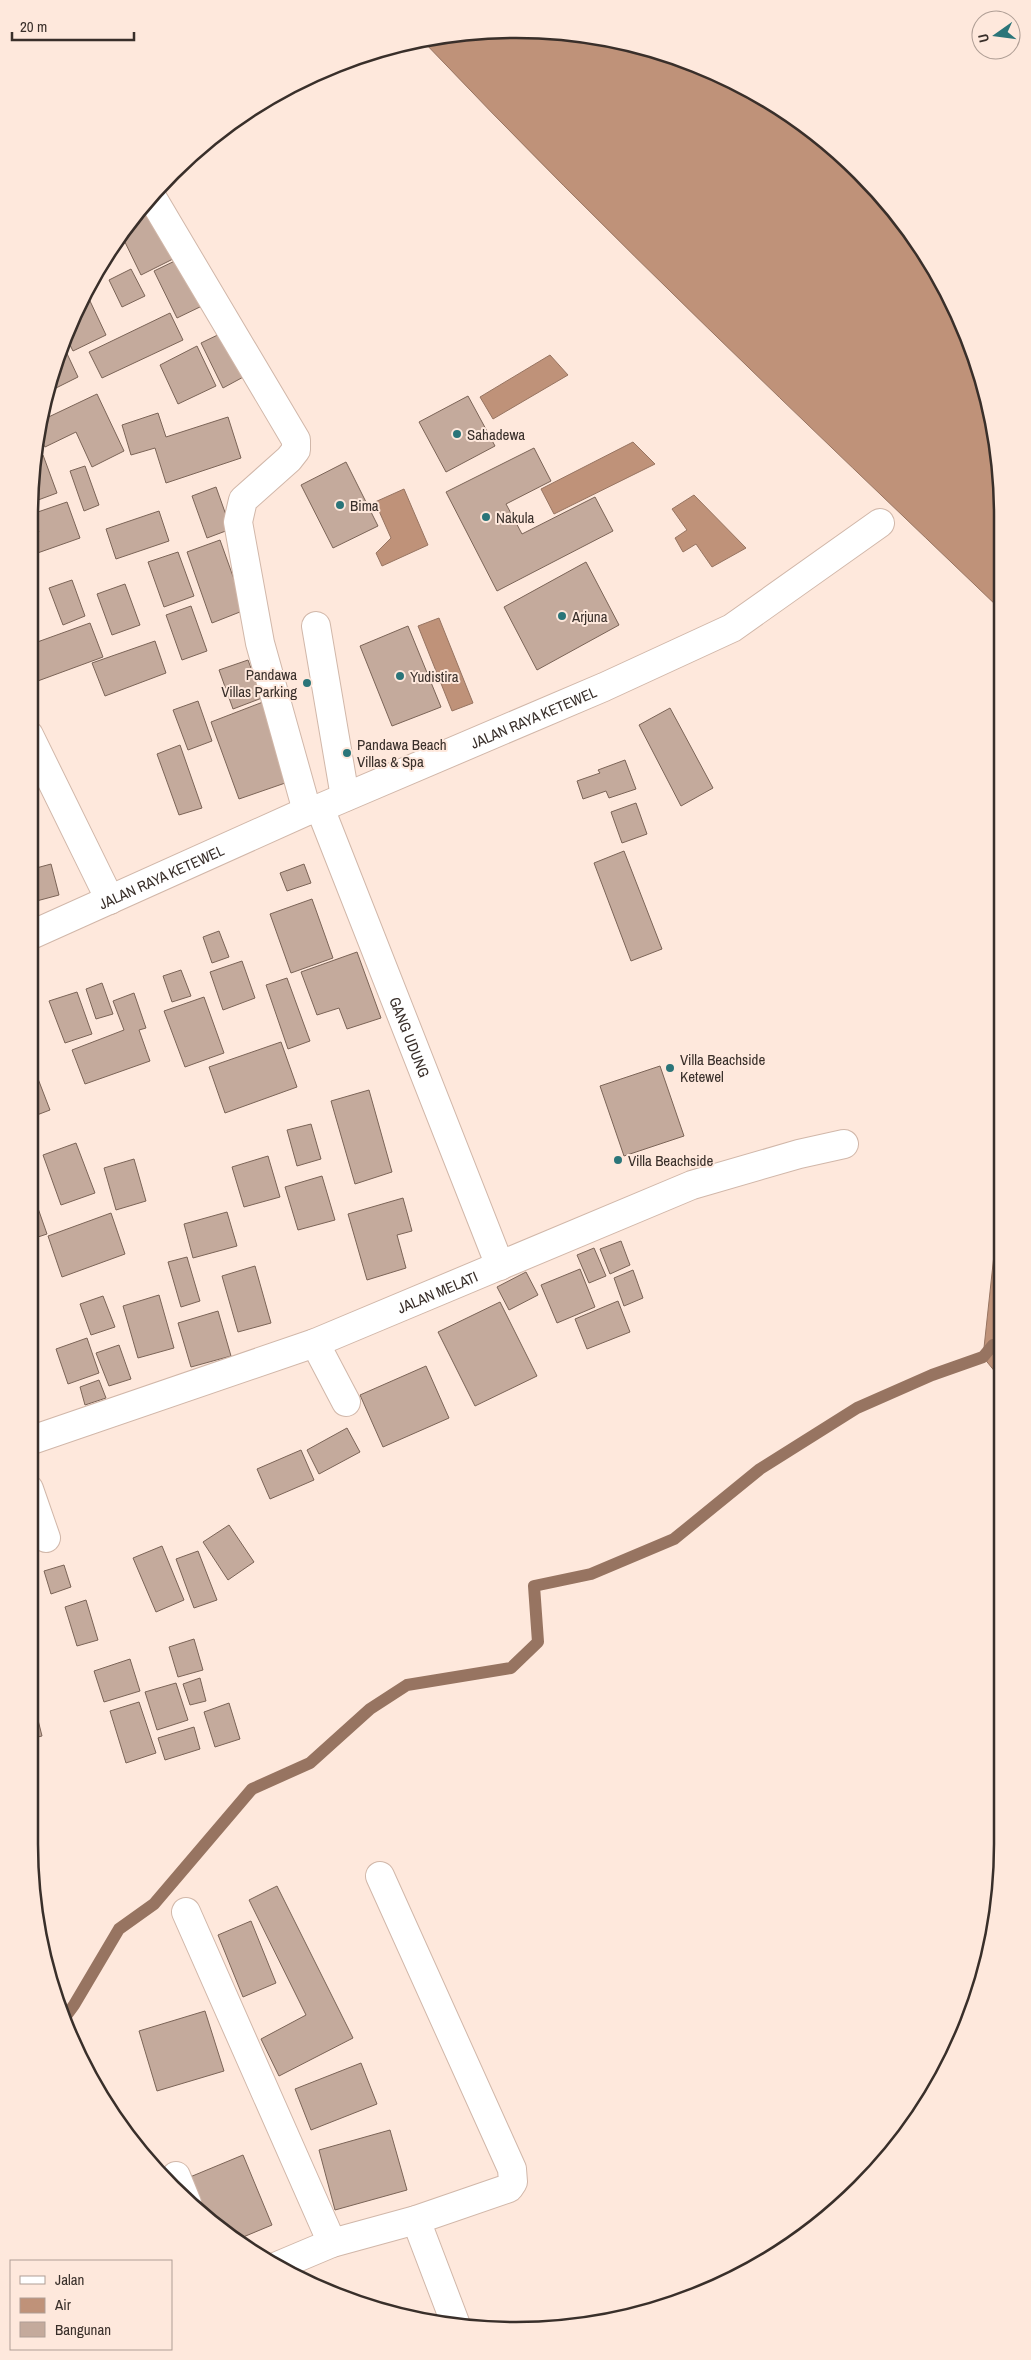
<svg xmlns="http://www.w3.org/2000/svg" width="1031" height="2360" font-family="'Archivo Narrow',sans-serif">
<rect width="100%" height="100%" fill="#fee8dc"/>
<!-- water -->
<g fill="#bf9279" stroke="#977461">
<path d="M484,30l95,3 93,22 114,56 96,84 83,134 33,123 1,156c-195,-187 -391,-372 -577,-568z"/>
<path d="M550,355l18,20 -75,44 -13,-22z"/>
<path d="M633,442l22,22 -101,50 -13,-25z"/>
<path d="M404,489l24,56 -46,21 -6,-13 15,-15 -16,-36z"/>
<path d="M694,495l52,53 -34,19 -16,-23 -13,8 -8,-14 12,-8 -15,-21z"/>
<path d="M439,618l34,85 -21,8 -34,-85z"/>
<path d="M1000,1199l1,180 -18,-22z"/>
</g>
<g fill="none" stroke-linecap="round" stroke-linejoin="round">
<!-- stream -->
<path stroke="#977461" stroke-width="12" d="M63,2020l11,-15 45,-76 35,-25 98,-115 58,-26 60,-54 37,-24 104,-17 27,-26 -4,-56 57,-12 83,-35 86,-70 97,-61 75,-33 51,-18 10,-12"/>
</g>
<!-- building -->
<g fill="#c4aa9c" stroke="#7b6457">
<path d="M151,208l24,50 -34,17 -20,-41 13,-18z"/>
<path d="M181,258l23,47 -27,13 -23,-47z"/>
<path d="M131,269l14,27 -23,11 -13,-27z"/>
<path d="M90,301l16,34 -33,16 -8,-16 13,-28z"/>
<path d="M170,313l13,27 -81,38 -13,-26z"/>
<path d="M226,331l21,44 -24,13 -22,-45z"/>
<path d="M62,343l16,34 -32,16 9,-34z"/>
<path d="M197,346l19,40 -38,18 -18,-39z"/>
<path d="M97,394l27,57 -32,16 -16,-35 -31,15 -8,-15 1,-10z"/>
<path d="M468,396l27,50 -49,26 -27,-50z"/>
<path d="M158,413l8,24 62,-20 13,41 -75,25 -11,-35 -24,7 -9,-30z"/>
<path d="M534,448l17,33 -45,23 16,30 73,-37 18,34 -116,60 -51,-99z"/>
<path d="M43,455l14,38 -27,10 4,-45z"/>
<path d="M346,462l32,64 -45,22 -32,-63z"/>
<path d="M85,466l14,39 -15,6 -14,-40z"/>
<path d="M216,487l15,42 -24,9 -15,-42z"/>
<path d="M67,502l13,36 -51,18v-20l10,-4 -7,-18z"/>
<path d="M159,511l10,30 -53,18 -10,-30z"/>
<path d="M220,540l25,70 -33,13 -25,-71z"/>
<path d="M178,552l16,44 -30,11 -16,-45z"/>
<path d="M586,562l33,63 -82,45 -33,-63z"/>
<path d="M72,580l13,36 -22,9 -14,-37z"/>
<path d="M125,584l15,41 -28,10 -15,-41z"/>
<path d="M191,606l16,45 -25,9 -16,-45z"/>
<path d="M90,623l13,34 -68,25 -6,-18v-19z"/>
<path d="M408,626l33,81 -49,19 -32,-80z"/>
<path d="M155,641l11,32 -61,23 -13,-33z"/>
<path d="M248,660l14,38 -29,11 -14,-39z"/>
<path d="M198,701l14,40 -24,9 -15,-40z"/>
<path d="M263,702l28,79 -52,18 -28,-77z"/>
<path d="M670,708l43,80 -32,18 -42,-81z"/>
<path d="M180,745l22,63 -23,7 -22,-61z"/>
<path d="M625,760l11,29 -27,9 -3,-7 -23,8 -6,-18 23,-8 -2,-3z"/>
<path d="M636,803l11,31 -25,9 -11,-31z"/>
<path d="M29,832l8,31 -8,2z"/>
<path d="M624,851l38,98 -31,12 -37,-98z"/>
<path d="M51,864l8,31 -30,8v-33z"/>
<path d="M304,864l7,19 -24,8 -7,-18z"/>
<path d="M312,899l21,59 -42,15 -21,-59z"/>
<path d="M219,931l10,26 -17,6 -9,-26z"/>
<path d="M357,952l24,66 -34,11 -8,-21 -22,7 -16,-43z"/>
<path d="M242,961l13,37 -32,12 -13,-38z"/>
<path d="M181,970l10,26 -19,6 -9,-26z"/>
<path d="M287,978l23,63 -22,8 -22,-64z"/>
<path d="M102,983l11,31 -17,5 -10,-30z"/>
<path d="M77,992l15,42 -27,9 -16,-42z"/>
<path d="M134,993l12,35 -7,2 11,31 -65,23 -13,-34 52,-20 -11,-29z"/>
<path d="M204,997l20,56 -39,14 -21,-56z"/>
<path d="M281,1042l16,45 -72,26 -16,-46z"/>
<path d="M660,1066l24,70 -60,20 -24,-70z"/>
<path d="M35,1071l15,39 -21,8v-45z"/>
<path d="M369,1090l23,82 -37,12 -24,-83z"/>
<path d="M311,1124l10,35 -24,7 -10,-36z"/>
<path d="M76,1143l19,50 -34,12 -18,-50z"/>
<path d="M268,1156l12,41 -36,10 -12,-40z"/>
<path d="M134,1159l12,42 -30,9 -12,-42z"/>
<path d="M322,1176l13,44 -37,10 -13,-43z"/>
<path d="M33,1194l14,40 -18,6v-44z"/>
<path d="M403,1198l9,33 -15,4 9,33 -39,12 -19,-66z"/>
<path d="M227,1212l10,34 -44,12 -9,-34z"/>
<path d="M111,1213l14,41 -63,23 -14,-41z"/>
<path d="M621,1241l9,24 -20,9 -10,-25z"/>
<path d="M594,1248l12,28 -17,7 -12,-28z"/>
<path d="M187,1257l13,44 -19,6 -13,-45z"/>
<path d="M255,1266l16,57 -33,9 -16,-56z"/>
<path d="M580,1269l15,38 -38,16 -16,-38z"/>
<path d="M633,1270l10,28 -19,8 -10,-28z"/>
<path d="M526,1272l12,23 -29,15 -12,-23z"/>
<path d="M159,1295l15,53 -36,10 -15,-52z"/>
<path d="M103,1296l12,31 -24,8 -11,-31z"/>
<path d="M618,1301l12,31 -43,17 -12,-30z"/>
<path d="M500,1302l37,74 -62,30 -37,-74z"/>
<path d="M218,1311l13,45 -40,11 -13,-44z"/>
<path d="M87,1338l12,35 -31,11 -12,-35z"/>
<path d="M119,1345l12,34 -22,7 -13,-33z"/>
<path d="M426,1366l23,52 -66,29 -23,-52z"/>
<path d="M99,1380l7,18 -21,7 -5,-18z"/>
<path d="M347,1428l13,24 -41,22 -12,-24z"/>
<path d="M301,1450l13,30 -44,19 -13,-30z"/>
<path d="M229,1525l25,37 -26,18 -25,-38z"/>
<path d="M162,1546l22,54 -28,12 -23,-54z"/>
<path d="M198,1551l19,49 -23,8 -18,-49z"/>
<path d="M64,1565l7,22 -20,7 -7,-23z"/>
<path d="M86,1600l12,40 -21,6 -12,-39z"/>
<path d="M194,1639l9,31 -25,7 -9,-30z"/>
<path d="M130,1659l10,32 -36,11 -10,-31z"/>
<path d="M200,1678l6,23 -16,4 -7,-21z"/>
<path d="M176,1683l12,37 -31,10 -12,-38z"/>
<path d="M139,1702l17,51 -30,10 -16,-52z"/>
<path d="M229,1703l11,36 -25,8 -11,-35z"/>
<path d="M38,1720l4,16 -13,3v-17z"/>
<path d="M194,1727l6,22 -35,11 -7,-22z"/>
<path d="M29,1749l8,34 -8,2z"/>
<path d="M277,1886l76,152 -74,38 -18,-37 45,-24 -57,-115z"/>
<path d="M251,1921l25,62 -33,14 -25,-62z"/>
<path d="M205,2011l19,60 -67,20 -18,-60z"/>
<path d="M361,2063l16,41 -66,26 -16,-41z"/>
<path d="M390,2130l17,60 -72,20 -16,-60z"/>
<path d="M243,2155l29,70 -36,15 -27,-19 -19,-44z"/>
</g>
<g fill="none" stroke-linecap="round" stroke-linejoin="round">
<defs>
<g id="minor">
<path d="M150,194l146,246v10l-7,9 -46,41 -5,22 22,121 47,168"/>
<path d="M316,626l29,171"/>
<path d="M29,735l81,165"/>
<path id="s1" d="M320,808l180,458"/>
<path id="s2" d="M29,936l278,-125 13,-3 284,-121 128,-59 148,-105"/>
<path d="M315,1343l31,59"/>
<path id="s3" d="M29,1441l286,-98 377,-158 107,-31 45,-10"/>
<path d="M29,1489l17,49"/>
<path d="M186,1912l146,331"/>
<path d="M176,2176l11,27"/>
<path d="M416,2220l40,105"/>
<path d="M275,2267l57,-24 84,-23 93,-32 4,-6 -1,-13 -132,-293"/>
</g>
</defs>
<!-- minor casing -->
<use href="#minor" stroke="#d1b7a9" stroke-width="30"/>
<!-- minor -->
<use href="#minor" stroke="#fff" stroke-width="28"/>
</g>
<!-- markers -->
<g fill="#2b7579" stroke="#fee8dc" stroke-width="2">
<circle cx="457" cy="434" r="5"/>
<circle cx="340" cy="505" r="5"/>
<circle cx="486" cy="517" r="5"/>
<circle cx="562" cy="616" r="5"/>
<circle cx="400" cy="676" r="5"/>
<circle cx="307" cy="683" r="5"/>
<circle cx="347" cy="753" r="5"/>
<circle cx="670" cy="1068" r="5"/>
<circle cx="618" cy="1160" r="5"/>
</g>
<g text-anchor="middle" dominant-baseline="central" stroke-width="4" stroke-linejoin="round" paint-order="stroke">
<!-- poi labels -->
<g font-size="15" fill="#392f2a" stroke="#fee8dc" text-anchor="start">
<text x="467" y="434">Sahadewa</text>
<text x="350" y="505">Bima</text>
<text x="496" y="517">Nakula</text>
<text x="572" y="616">Arjuna</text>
<text x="297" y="674" text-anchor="end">Pandawa<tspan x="297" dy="17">Villas Parking</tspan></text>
<text x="410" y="676">Yudistira</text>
<text x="357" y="744">Pandawa Beach<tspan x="357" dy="17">Villas &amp; Spa</tspan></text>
<text x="680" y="1059">Villa Beachside<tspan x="680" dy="17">Ketewel</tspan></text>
<text x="628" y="1160">Villa Beachside</text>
</g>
<!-- street labels -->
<g font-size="15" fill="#392f2a" stroke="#fee8dc">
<text stroke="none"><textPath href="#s2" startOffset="550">JALAN RAYA KETEWEL</textPath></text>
<text stroke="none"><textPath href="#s2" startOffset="145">JALAN RAYA KETEWEL</textPath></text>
<text stroke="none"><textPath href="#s1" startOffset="246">GANG UDUNG</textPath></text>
<text stroke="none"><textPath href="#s3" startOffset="435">JALAN MELATI</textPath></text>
</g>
</g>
<!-- crop -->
<path d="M0 0H1031V2360H0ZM516 38H516A478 478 0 0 1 994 516V1844A478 478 0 0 1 516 2322H516A478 478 0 0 1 38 1844V516A478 478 0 0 1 516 38Z" fill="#fee8dc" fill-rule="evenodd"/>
<path fill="none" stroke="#392f2a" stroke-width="2.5" d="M516 38H516A478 478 0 0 1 994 516V1844A478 478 0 0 1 516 2322H516A478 478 0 0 1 38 1844V516A478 478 0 0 1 516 38Z"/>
<!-- legend -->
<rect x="10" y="2260" width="162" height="90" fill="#fee8dc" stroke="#af9e95"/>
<rect x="20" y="2276" width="25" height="8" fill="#ffffff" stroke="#af9e95"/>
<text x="55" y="2285" font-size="15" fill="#392f2a">Jalan</text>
<rect x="20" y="2298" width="25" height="15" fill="#bf9279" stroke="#af9e95"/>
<text x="55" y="2310" font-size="15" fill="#392f2a">Air</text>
<rect x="20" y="2322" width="25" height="15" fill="#c4aa9c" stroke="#af9e95"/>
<text x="55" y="2335" font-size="15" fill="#392f2a">Bangunan</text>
<!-- north arrow -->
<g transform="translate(996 35) rotate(256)"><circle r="24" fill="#fee8dc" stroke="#af9e95"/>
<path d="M0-4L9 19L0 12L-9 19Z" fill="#2b7579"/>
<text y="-8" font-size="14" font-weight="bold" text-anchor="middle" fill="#392f2a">U</text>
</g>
<!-- scale -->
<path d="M12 32v8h122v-8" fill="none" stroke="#392f2a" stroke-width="2.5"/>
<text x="20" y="32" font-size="15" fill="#392f2a" stroke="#fee8dc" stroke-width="4" paint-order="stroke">20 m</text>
</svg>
